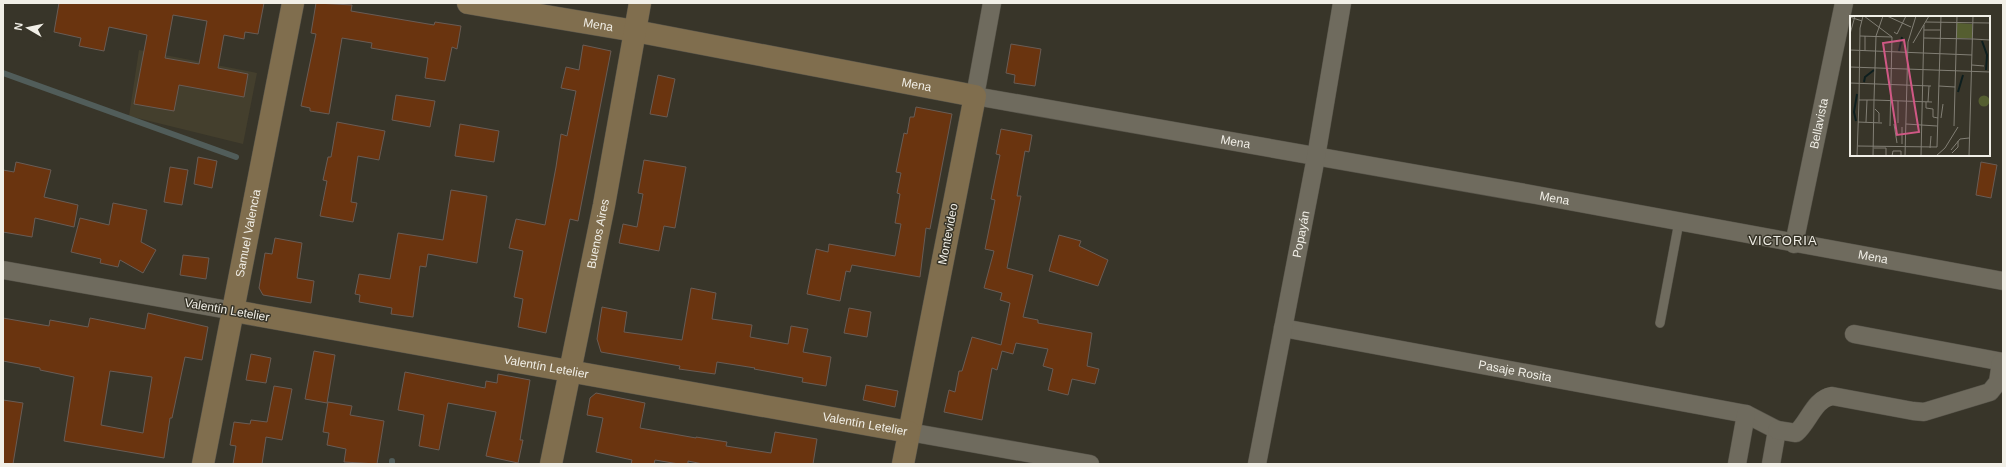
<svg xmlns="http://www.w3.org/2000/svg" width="2006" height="467" font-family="Helvetica,sans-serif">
<rect width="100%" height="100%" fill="#383529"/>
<!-- built -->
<path fill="#443f2d" d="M139,50l118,23 -14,71 -114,-28z"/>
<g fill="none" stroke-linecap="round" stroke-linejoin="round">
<!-- stream -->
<g stroke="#515d5a" stroke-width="6">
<path d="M3,73l233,84"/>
<path d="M392,461v3"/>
</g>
</g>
<!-- building -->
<g fill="#6a340f" stroke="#695c55" fill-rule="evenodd">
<path d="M59,3h205l-6,31 -13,-2 -1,7 -20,-4 -6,33 30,6 -4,23 -65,-12 -5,26 -40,-7 13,-69 -38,-8 -5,24 -25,-5 2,-8 -27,-6zM173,15l34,6 -8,43 -34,-6z"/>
<path d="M316,3l36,2 -1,6 83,14 1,-3 26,4 -4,23 -5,-2 -7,34 -20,-3 3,-20 -57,-10 1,-5 -30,-5 -13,76 -19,-3v-3l-9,-2 15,-72 -5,-1z"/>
<path d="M1011,44l30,5 -6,37 -21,-3 1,-8 -9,-2z"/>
<path d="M583,45l28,6 -33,170 -8,-2 -24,114 -28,-6 5,-28 -9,-2 9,-46 -14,-3 7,-29 29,6 11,-58 5,-33 6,2 9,-45 -15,-3 5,-21 13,3z"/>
<path d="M658,75l17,4 -8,38 -17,-3z"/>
<path d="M396,95l39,6 -5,26 -38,-7z"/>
<path d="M916,107l36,7 -22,115 -4,-1 -6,49 -68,-12 -2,7 -4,-1 -6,30 -33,-7 9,-45 12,3 1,-8 66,12 6,-32 -6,-1 5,-29 -3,-1 4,-20 -5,-1 8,-39 3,1 3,-17h4z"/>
<path d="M337,122l48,9 -6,29 -21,-4 -7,46 6,1 -4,19 -33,-6 7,-35 -4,-1 5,-23h3z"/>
<path d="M460,124l39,7 -5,31 -39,-6z"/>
<path d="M1001,129l31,6 -3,17 -4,-1 -8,45h4l-14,72 26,7 -10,42 15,3v3l54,10 -5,33 12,3 -4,15 -23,-5 -4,16 -20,-5 5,-21 -10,-3 5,-17 -32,-6 -3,11 -11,-3 -5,19 -5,-2 -10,52 -38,-8 5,-22 6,2 4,-21h3l10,-34 29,8 9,-42 -10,-3 2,-7 -18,-5 10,-37 -9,-2 10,-49 -4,-1 9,-44 -4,-1z"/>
<path d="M198,157l19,4 -5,27 -18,-4z"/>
<path d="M644,160l42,7 -11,61 -11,-2 -5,25 -40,-8 4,-19 14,3 6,-33 -5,-1z"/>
<path d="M16,162l35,8 -7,27 34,8 -4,22 -39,-9 -3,19 -29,-5v-62l11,2z"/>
<path d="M1981,162l16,3 -6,33 -15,-3z"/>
<path d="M170,167l18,3 -6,35 -18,-3z"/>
<path d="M451,190l36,6 -10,67 -49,-9 -2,13 -6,-1 -7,51 -22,-3 1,-6 -33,-6 1,-7 -5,-1 4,-20 31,5 8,-46 45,7z"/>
<path d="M113,203l34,7 -6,32 15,8 -13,23 -23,-13 -2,7 -18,-4 1,-4 -30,-7 9,-34 29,7z"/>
<path d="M1059,235l22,6 -2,5 29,14 -10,26 -49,-15z"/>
<path d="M275,238l27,5 -5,35 17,3 -3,22 -48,-8 -4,-7 6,-35 7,1z"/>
<path d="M183,255l26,3 -3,21 -26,-4z"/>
<path d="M691,288l25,5 -4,26 40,6 -2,12 38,7 3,-18 17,3 -5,23 28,5 -5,29 -24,-4 1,-4 -49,-9 1,-1 -38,-6 -2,12 -36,-5 1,-3 -79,-14 -4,-13 5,-32 25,5 -3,20 58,8z"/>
<path d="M849,308l22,4 -4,25 -23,-4z"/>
<path d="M148,313l60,14 -6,33 -17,-3 -13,61h-2l-6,40 -100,-17 10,-64 -34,-7v-2l-37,-7v-43l46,8 1,-6 38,7 2,-9 55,11zM110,371l42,6 -9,56 -42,-8z"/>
<path d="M314,351l21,4 -8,48 -22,-4z"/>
<path d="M251,354l20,4 -5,25 -20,-3z"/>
<path d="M405,372l80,16 1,-7 11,2 1,-9 32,6 -10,60h3l-5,23 -32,-7 10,-44 -48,-9 -9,47 -20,-4 5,-31 -26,-5z"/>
<path d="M866,385l32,6 -3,16 -32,-7z"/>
<path d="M274,386l18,3 -10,51 -16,-3 -4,27h-29l3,-18 -6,-1 4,-23 16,2 1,-4 16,2z"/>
<path d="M596,393l49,10 -5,25 56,10v-1l31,5 -1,4 45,7 4,-21 42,7 -4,25h-110l-15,-3v3h-9l-24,-4 -1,4h-23l1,-4 -36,-8 7,-34 -16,-3 3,-17z"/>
<path d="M3,400l20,3 -10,61h-10z"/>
<path d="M328,402l24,4 -2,9 34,6 -7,43 -33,-2 2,-13 -19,-4 2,-12 -6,-1z"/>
</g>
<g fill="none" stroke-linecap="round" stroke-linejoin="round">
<defs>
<path id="lane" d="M1660,323l19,-101"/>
<g id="street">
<path id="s1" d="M992,3l-17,93 561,99 467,86"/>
<path id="s2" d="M1794,244l50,-241"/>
<path d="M3,270l231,41"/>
<path id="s3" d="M1283,328l463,86 31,16 -6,34"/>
<path d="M1854,334l149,28"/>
<path d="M1777,430l19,3c13,-11 18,-34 36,-37l81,15 11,1 66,-20 8,-10 3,-20"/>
<path d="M909,432l181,32"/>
<path id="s4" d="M1257,464l59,-307 26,-154"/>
<path d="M1737,464l9,-50"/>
</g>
<g id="secondary">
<path id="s5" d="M468,3l167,28 340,65 -72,368"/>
<path id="s6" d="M234,311l675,121"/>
<path id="s7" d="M203,464l90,-461"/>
<path id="s8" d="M551,464l53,-259 36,-202"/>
</g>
</defs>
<!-- lane casing -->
<use href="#lane" stroke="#565349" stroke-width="10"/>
<!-- street casing -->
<use href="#street" stroke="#565349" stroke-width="19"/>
<!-- secondary casing -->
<use href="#secondary" stroke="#565349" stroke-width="23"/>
<!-- lane -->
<use href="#lane" stroke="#6f6b5e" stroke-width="9"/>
<!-- street -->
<use href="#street" stroke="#6f6b5e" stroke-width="18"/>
<!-- secondary -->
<use href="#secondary" stroke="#806e4e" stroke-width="22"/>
</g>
<g text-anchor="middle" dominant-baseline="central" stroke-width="3" stroke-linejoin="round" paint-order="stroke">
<!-- street labels -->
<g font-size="12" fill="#f1efe7" stroke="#383529">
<text stroke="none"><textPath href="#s5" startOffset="132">Mena</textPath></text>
<text stroke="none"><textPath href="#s5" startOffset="456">Mena</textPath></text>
<text stroke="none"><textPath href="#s2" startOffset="123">Bellavista</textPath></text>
<text stroke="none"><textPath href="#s1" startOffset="359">Mena</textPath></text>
<text stroke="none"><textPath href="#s1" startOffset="683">Mena</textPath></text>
<text stroke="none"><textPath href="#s7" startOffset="235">Samuel Valencia</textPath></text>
<text stroke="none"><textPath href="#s8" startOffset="235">Buenos Aires</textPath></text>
<text transform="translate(948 234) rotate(-79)">Montevideo</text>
<text stroke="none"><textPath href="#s4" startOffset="234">Popayán</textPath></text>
<text stroke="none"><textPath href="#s1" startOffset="1007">Mena</textPath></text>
<text transform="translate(227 310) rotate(10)">Valentín Letelier</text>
<text stroke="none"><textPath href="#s6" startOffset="317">Valentín Letelier</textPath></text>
<text stroke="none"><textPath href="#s3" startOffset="236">Pasaje Rosita</textPath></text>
<text stroke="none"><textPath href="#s6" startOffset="641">Valentín Letelier</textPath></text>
</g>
<!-- neighbourhood labels -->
<g font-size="13" letter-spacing="1" fill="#f1efe7" stroke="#383529">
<text x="1783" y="240">VICTORIA</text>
</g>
</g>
<!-- overview -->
<g transform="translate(1850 16)">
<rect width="140" height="140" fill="#383529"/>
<path d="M107,7l15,1v14h-15zM128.5 85a5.5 5.5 0 1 1 11 0a5.5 5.5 0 1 1-11 0Z" fill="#555e30"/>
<path fill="none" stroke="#0d1e1e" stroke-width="2" d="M132,25l5,14 -1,15M49,35l3,-14M14,66l1,-5 9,-7M108,76l5,-17M6,105l-2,-9 3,-18"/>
<path fill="none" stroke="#827f75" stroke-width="1" d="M14,0l28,21M37,0l24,11M140,0v42M0,1l12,4M76,6l64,1M74,14h16M44,16l3,2 9,-18M0,18l5,-18M10,20l32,1M15,20v15M74,22l49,1M123,23l17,1M63,27l16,-27M0,34l122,5M122,49l12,1M0,51l140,5M0,67l81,3M89,70l16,1M9,84l1,-72 3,-12M76,86v6l7,1v8l5,1M78,86l1,-16M25,93l4,4v9M91,102l2,-14M8,106l24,1M16,106l1,-22M48,107v-22M44,108l3,19M56,108l31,2M40,110l2,-89M104,110l3,-110M52,128v-17M8,130l79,1 4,-131M24,132h12v8M80,132l1,-12M101,134l9,-11 9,-1M102,137l6,-6v-6M7,140l2,-56h15l2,-64 7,-20M23,140l1,-56 58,2M42,140l1,-5h8v5M55,140l3,-114 8,-26M71,140l3,-131M86,140l9,-8 13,-21M119,140l4,-140"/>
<path fill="#d05885" fill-opacity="0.15" stroke="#d05885" stroke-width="2" d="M54,24l15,92 -22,3 -14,-92z"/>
<rect width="140" height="140" fill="none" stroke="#f1efe7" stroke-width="2"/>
</g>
<!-- border -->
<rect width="2006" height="467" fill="none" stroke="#f1efe7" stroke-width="8"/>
<!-- north arrow -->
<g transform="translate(28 28) rotate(279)" stroke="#383529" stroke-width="3" paint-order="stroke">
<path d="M0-3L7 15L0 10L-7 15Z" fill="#f1efe7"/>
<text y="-6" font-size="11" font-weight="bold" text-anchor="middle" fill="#f1efe7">N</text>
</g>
</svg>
